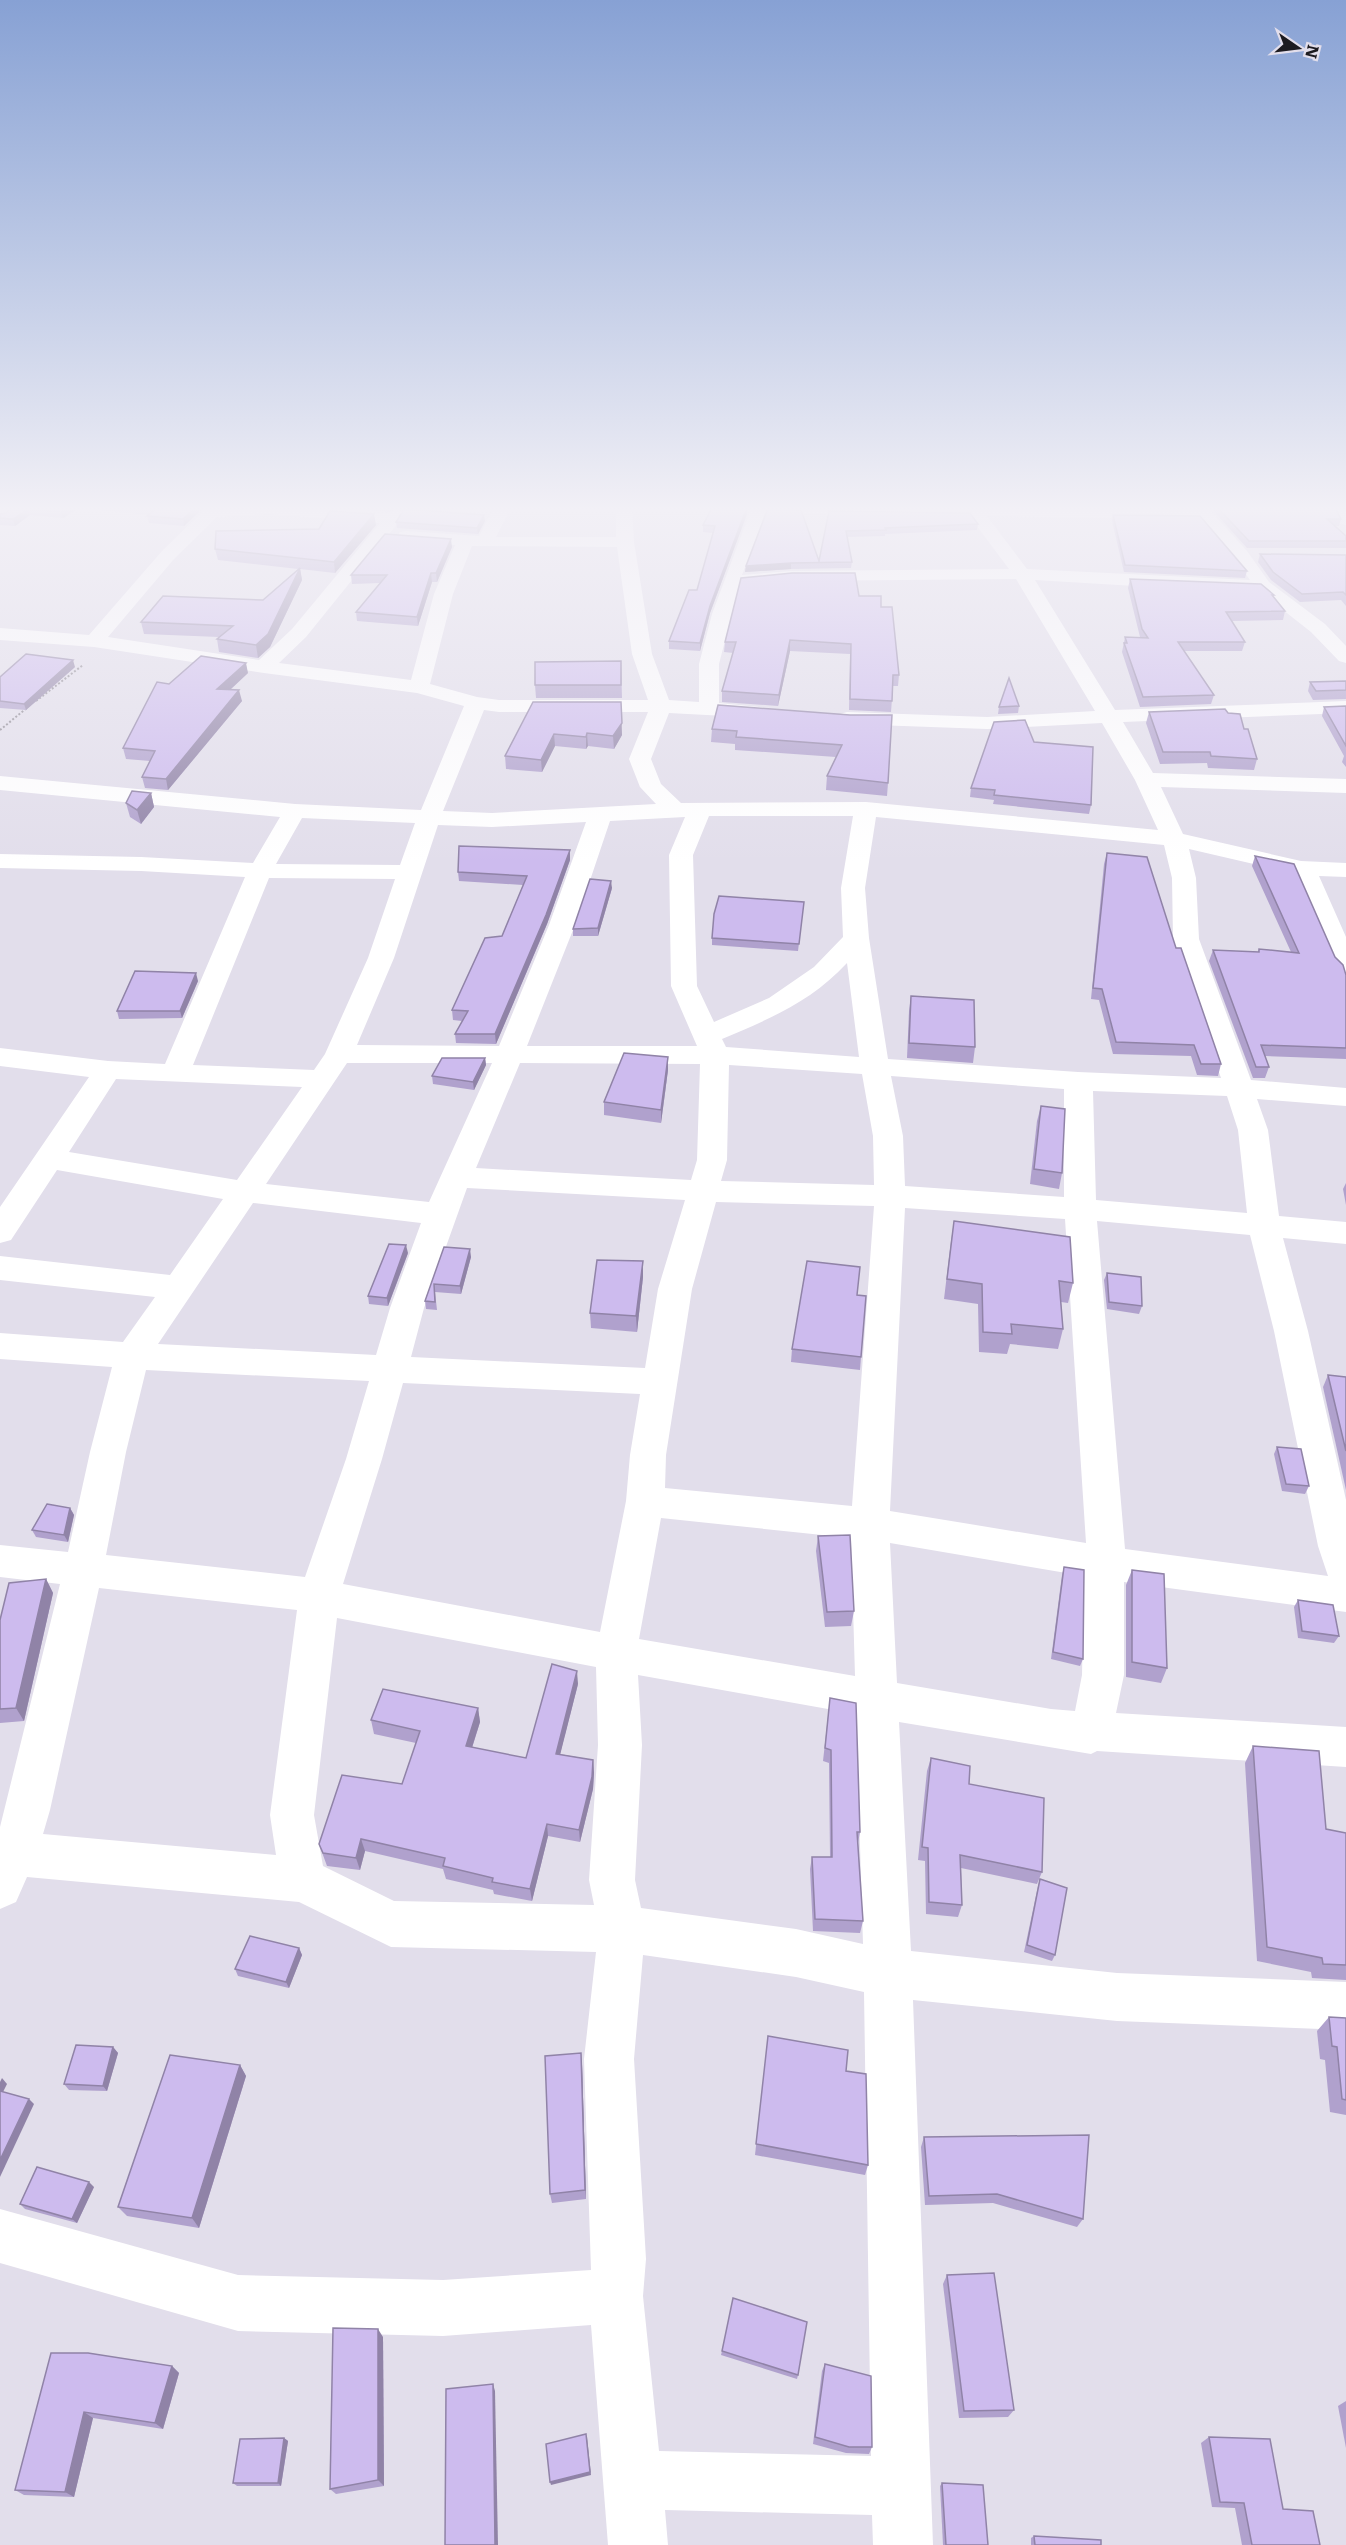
<svg xmlns="http://www.w3.org/2000/svg" width="1346" height="2545" font-family="Literata,serif">
<rect width="100%" height="100%" fill="#e2deeb"/>
<g fill="none" stroke-linecap="round" stroke-linejoin="round">
<!-- path -->
<g stroke="#8d8993" stroke-width="2" stroke-dasharray="2 2" stroke-linecap="butt">
<path d="M36,701l47,-36"/>
<path d="M0,730l28,-23"/>
</g>
<!-- street -->
<g fill="#fff" fill-rule="evenodd">
<path d="M0,506h18l-12,12 -6,1z"/>
<path d="M222,506h77l89,8 8,-8h15l-1,6 -12,11 -92,114 -27,26 132,17 23,-86 21,-49 -49,-4 -6,-1 -3,-4 3,-4 6,-1 73,5 16,-30h17l-16,31h120v-30l16,-1 2,36 18,112 17,46 30,2v-38l13,-50 38,-102 -15,-1 -8,-5h343l121,4 -3,-4h18l41,45 22,31 56,42 21,22v17l-7,-2 -28,-29 -52,-41 -57,-1 -167,-10 80,130 231,-9v12l-223,9 30,51 193,6v14l-185,-6 22,47 118,27 45,2v14l-27,-1 27,61v38l-9,-2 -4,-6 -41,-94 -103,-24 7,29 3,61 52,141 95,8v18l-89,-7 11,31 11,86 67,6v22l-63,-6 25,93 38,169v112l-222,-30v93l-8,38 230,14v40l-249,-16 -6,3 -192,-32 12,229 206,22 229,9v48l-229,-9 -204,-21 20,545h-60l-1,-30 -207,-5 3,35h-60l-17,-220 -148,11 -205,-5 -238,-68v-54l238,66 205,5 148,-10 -7,-211 12,-107 -205,-5 -92,-45 -272,-25 -11,25 -16,7v-82l60,-243 -60,-7v-32l68,7 22,-100 22,-85 -112,-8v-26l123,9 32,-45 -155,-17v-24l170,19 53,-76 -166,-29 -46,70 -11,3v-36l89,-130 -89,-11v-18l108,13 57,3 80,-187 -104,-6 -141,-3v-14l141,3 112,6 27,-46 -280,-27v-14l295,28 126,6 43,-104 -47,-13 -153,-20 -170,-26 -94,-7v-12l89,7 73,-84 44,-43zM766,512l134,5h70l39,52 -218,2 -49,4zM269,514l111,9 -88,106 -33,31 -151,-23 66,-78 43,-42zM987,516l213,4 35,39 15,21 -223,-11zM472,546l145,1 15,107 16,46h-149l-22,-3 -47,-13 23,-90zM1016,579l79,132 -108,6 -140,-5 -7,2 -4,4 4,4 7,2 140,5 115,-6 33,57 23,50 -292,-28 -185,1 -20,-19 -10,-25 18,-46 94,5 7,-2 3,-4 -3,-4 -51,-5v-39l20,-78 52,-5zM484,710l15,2h149l-19,47 11,28 16,17 -164,9 -49,-2zM709,816h144l-12,72 2,49 -29,30 -45,31 -55,24 -17,-36 -4,-131zM685,817l-16,38 2,131 26,60h-170l48,-121 35,-104zM876,817l288,28 8,33 1,61 48,139 -143,-6 -190,-13 -19,-121 -4,-50zM302,818l113,5 -15,42 -124,-1zM586,822l-37,103 -50,121 -142,-1 37,-87 44,-133 54,2zM269,878l126,1 -27,79 -43,96 -11,16 -121,-5zM847,963l12,94 -133,-10 -4,-8c47,-20 89,-37 125,-76zM347,1063h145l-63,139 -163,-18zM520,1063l180,1 -3,96 -6,20 -215,-12zM729,1065l133,9 11,62 1,49 -153,-4 6,-21zM891,1076l173,13v108l-159,-11 -2,-50zM116,1079l186,8 -65,93 -168,-28zM1093,1091l134,5 11,34 9,83 -151,-13zM467,1188l218,12 -27,89 -13,79 -234,-11 13,-49zM716,1202l158,4 -22,300 -187,-18 1,-33 26,-166zM253,1203l168,20 -31,85 -14,47 -218,-11zM905,1208l160,11 21,324 -196,-32zM1097,1221l153,14 24,96 44,215 10,30 -203,-27zM146,1370l223,11 -23,78 -41,118 -199,-22 20,-103zM403,1383l237,11 -10,61 -4,46 -26,131 -257,-48 39,-125zM661,1518l190,20 4,138 -216,-37zM890,1543l194,33 -2,99 -7,36 -24,-2 -154,-26zM99,1588l198,22 -27,205 6,40 -233,-21 7,-24zM337,1618l259,49 2,78 -9,135 5,25 -200,-4 -71,-35 -9,-51zM638,1675l218,39 7,230 -67,-15 -155,-21 -6,-28 7,-135zM643,1955l153,22 68,15 7,464 -212,-5 -16,-155 3,-37 -12,-200z"/>
<path d="M1331,506h15v19l-6,-1z"/>
</g>
</g>
<!-- wall -->
<g fill="#b0a1cd">
<path d="M12,506h193l-21,20 -35,-3 -2,-7 2,-1 -70,-7 -16,10 -33,-3 -15,11 -15,-1v-11l6,-1z"/>
<path d="M355,506h49l-3,6 -5,-3 -8,3 -33,-3z"/>
<path d="M1152,506h35l-1,2z"/>
<path d="M1209,506h125l7,13 -2,7h-5l12,15v7h-99z"/>
<path d="M829,511l149,13 -1,6 -92,4v2l-38,1 5,25 -1,6 -60,1 -46,3 1,-6 73,-5z"/>
<path d="M747,514l-37,99 -10,38 -31,-2v-8l28,-51 16,-57 -10,-1v-7z"/>
<path d="M1113,515l134,56 -2,7 -121,-6 -12,-51z"/>
<path d="M485,521l-7,13 -81,-6 -1,-6z"/>
<path d="M376,525l-41,48 -35,-4 2,11 -32,67 -12,11 -39,-6 -2,-13 2,-2 -75,-3 -3,-12 122,-22 35,-31 -80,-9 -3,-11 104,-20z"/>
<path d="M452,547l-15,35h-5l-14,44 -61,-5 -1,-9 24,-29 -28,1 -1,-9z"/>
<path d="M1260,554l86,1v51l-5,-6 -41,2 -29,-22 -13,-18z"/>
<path d="M1130,579l144,16v2l11,14 -2,9 -52,1 14,21 -3,9h-58l30,44 -3,9 -71,3 -18,-55 3,-15h15l-12,-49z"/>
<path d="M859,596l22,11 18,68 -1,11h-5l-2,26 -42,-2 1,-56 -60,-3 -12,55 -56,-4v-11l11,-38 -9,-1 1,-10z"/>
<path d="M621,661l1,37h-86l-1,-13z"/>
<path d="M75,667l-49,43 -26,-2v-31z"/>
<path d="M248,673l-18,17 12,11 -74,89 -23,-2 -3,-11 8,-16 -24,-2 -3,-11 46,-64z"/>
<path d="M1346,681v18l-33,1 -5,-9 2,-9z"/>
<path d="M533,702l89,33 -8,14 -26,-3 -2,3 -31,-3 -13,26 -36,-3 -1,-13z"/>
<path d="M1019,706l-1,7 -20,1 1,-7z"/>
<path d="M1346,706v61l-4,-5 2,-6 -22,-40 2,-9z"/>
<path d="M1149,712l79,1 16,16 13,30 -3,11 -46,-2 -1,-5 -47,1 -14,-41z"/>
<path d="M850,715l38,68 -1,13 -61,-6 1,-14 9,-19 -101,-7v-6l-24,-2 1,-13z"/>
<path d="M1034,742l57,63 -2,9 -96,-10 1,-4 -24,-3 1,-9z"/>
<path d="M151,793l3,14 -13,17 -11,-7 -4,-14z"/>
<path d="M570,850v10l-23,64 -51,120 -40,-1 -1,-9 7,-13 -9,-1 -1,-10 50,-74 21,-51 -64,-4 -1,-9z"/>
<path d="M1107,853l69,95 45,116 -3,12 -21,-1 -6,-19 -78,-2 -14,-54 -8,-1 13,-135z"/>
<path d="M1255,856l80,101 11,18v84l-81,-3 4,11 -4,11h-12l-44,-117 4,-11 45,2 1,-3 32,3 -39,-86z"/>
<path d="M612,888l-14,48h-25v-7z"/>
<path d="M804,902l-6,49 -86,-6v-7z"/>
<path d="M198,981l-16,37 -63,1 -2,-8z"/>
<path d="M911,996l64,51 -2,16 -66,-5 2,-47z"/>
<path d="M485,1058l1,7 -12,25 -41,-6 -1,-8z"/>
<path d="M668,1070l-7,53 -57,-8v-13z"/>
<path d="M1041,1106l21,67 -3,16 -29,-5 7,-63z"/>
<path d="M1346,1183v22l-3,-16z"/>
<path d="M954,1221l119,62 -5,20 -7,-1 2,27 -5,20 -48,-5 -3,10 -28,-2 -1,-48 -34,-5 7,-58z"/>
<path d="M444,1247l27,10 -10,37 -26,-2 2,18 -11,-1 -1,-8z"/>
<path d="M408,1253l-20,53 -19,-2 -1,-8z"/>
<path d="M643,1261v16l-6,55 -46,-4 -1,-15z"/>
<path d="M1107,1273l35,33 -3,8 -32,-5 -3,-29z"/>
<path d="M857,1295l4,62 -1,13 -69,-8 1,-13z"/>
<path d="M1328,1375l18,2v113l-23,-103z"/>
<path d="M1277,1447l32,39 -4,8 -23,-3 -8,-37z"/>
<path d="M70,1508l4,7 -6,27 -32,-5 -4,-7z"/>
<path d="M818,1536l36,75 -3,15 -26,1 -9,-76z"/>
<path d="M1064,1567l19,92 -3,7 -29,-7 11,-84z"/>
<path d="M1132,1570l35,98 -6,15 -35,-6v-92z"/>
<path d="M46,1579l7,14 -29,128 -24,2v-103z"/>
<path d="M1298,1600l41,36 -5,7 -36,-5 -4,-31z"/>
<path d="M578,1684l-18,70 33,6 1,13 -1,16 -13,53 -32,-6 -16,65 -38,-7 -1,-4 -47,-11 -3,-10 -78,-18 -5,19 -33,-4 -8,-22 83,-60 14,-41 -42,-9 -3,-14 107,-12 2,14 -8,26 54,10z"/>
<path d="M830,1698l30,134 -2,11 5,78 -3,12 -47,-2 -3,-62 2,-12h18l-1,-94 -6,-2z"/>
<path d="M1253,1746l73,83 20,4v147l-34,-2 -1,-6 -54,-11 -12,-198z"/>
<path d="M931,1758l38,26 73,88 -5,12 -76,-16 1,37 -4,12 -32,-3 -1,-53 -7,-1 9,-89z"/>
<path d="M1040,1879l15,76 -3,6 -28,-9 14,-66z"/>
<path d="M299,1948l3,7 -13,33 -51,-12 -3,-7z"/>
<path d="M1329,2017l17,1v97l-16,-3 -5,-52 -5,-1 -3,-28z"/>
<path d="M768,2036l78,35 22,94 -3,10 -110,-20z"/>
<path d="M113,2047l5,6 -11,38 -38,-1 -5,-6z"/>
<path d="M582,2064l4,135 -34,4 -2,-9z"/>
<path d="M240,2065l6,11 -47,152 -72,-12 -9,-9z"/>
<path d="M924,2137l159,82 -6,8 -84,-24 -68,2 -4,-58z"/>
<path d="M94,2187l-17,36 -52,-14 -5,-5z"/>
<path d="M947,2275l67,135 -6,7 -49,1 -16,-134z"/>
<path d="M383,2337l1,149 -48,8 -6,-5z"/>
<path d="M722,2351l76,24 -1,4 -76,-24z"/>
<path d="M51,2353l121,13 7,7 -16,56 -70,-11 -19,79 -50,-2 -9,-5z"/>
<path d="M825,2364l47,83 -3,7 -23,-1 -33,-9 9,-73z"/>
<path d="M1346,2401v47l-8,-42z"/>
<path d="M1209,2437l111,108h-78l-7,-37 -23,-1 -11,-64z"/>
<path d="M284,2438l4,3 -7,45h-44l-4,-3z"/>
<path d="M942,2483l46,62h-45l-3,-59z"/>
<path d="M1034,2536l67,9h-70v-7z"/>
</g>
<!-- shaded-wall -->
<g fill="#9083a7">
<path d="M69,506h9l1,2 -16,10 -2,-6z"/>
<path d="M197,506h8l-21,20 -1,-7z"/>
<path d="M387,506h9v3l-8,3z"/>
<path d="M747,507v7l-37,99 -10,38v-8l10,-37z"/>
<path d="M28,509l2,6 -15,11 -2,-7z"/>
<path d="M374,514l2,11 -41,48 -1,-11z"/>
<path d="M484,515l1,6 -7,13 -1,-6z"/>
<path d="M451,539l1,8 -15,35 -1,-9z"/>
<path d="M791,563v6l-46,3 1,-6z"/>
<path d="M300,568l2,12 -32,67 -12,11 -2,-13z"/>
<path d="M431,573l1,9 -14,44 -1,-9z"/>
<path d="M790,640v11l-12,55 1,-11z"/>
<path d="M73,660l2,7 -49,43 -2,-6z"/>
<path d="M246,663l2,10 -29,27 -2,-11z"/>
<path d="M239,690l3,11 -74,89 -2,-11z"/>
<path d="M621,702l1,33 -8,14 -1,-13z"/>
<path d="M587,733l1,13 -2,3v-12z"/>
<path d="M554,734l1,12 -13,26 -1,-12z"/>
<path d="M151,793l3,14 -13,17 -4,-14z"/>
<path d="M570,850v10l-23,64 -51,120 -1,-10z"/>
<path d="M611,881l1,7 -14,48v-8z"/>
<path d="M196,973l2,8 -16,37 -2,-7z"/>
<path d="M668,1057v13l-7,53v-13z"/>
<path d="M485,1058l1,7 -12,25 -1,-8z"/>
<path d="M406,1245l2,8 -20,53 -1,-8z"/>
<path d="M470,1249l1,8 -10,37 -1,-8z"/>
<path d="M643,1261v16l-6,55 -1,-16z"/>
<path d="M70,1508l4,7 -6,27 -4,-7z"/>
<path d="M46,1579l7,14 -29,128 -8,-13z"/>
<path d="M577,1671l1,13 -21,83 -1,-13z"/>
<path d="M478,1708l2,14 -12,38 -2,-14z"/>
<path d="M593,1760l1,13 -1,16 -13,53 -1,-12z"/>
<path d="M547,1824l1,12 -16,65 -2,-12z"/>
<path d="M361,1839l4,12 -5,19 -4,-12z"/>
<path d="M299,1948l3,7 -13,33 -3,-6z"/>
<path d="M113,2047l5,6 -11,38 -4,-5z"/>
<path d="M581,2053l1,11 4,135 -1,-9z"/>
<path d="M240,2065l6,11 -47,152 -7,-10z"/>
<path d="M2,2078l5,6 -6,12 -1,-1v-13z"/>
<path d="M29,2099l5,5 -34,73v-17z"/>
<path d="M89,2182l5,5 -17,36 -5,-4z"/>
<path d="M378,2329l5,8 1,149 -6,-6z"/>
<path d="M172,2366l7,7 -16,56 -8,-6z"/>
<path d="M493,2384l2,7 3,154h-3z"/>
<path d="M84,2412l9,6 -19,79 -9,-5z"/>
<path d="M587,2437l4,38 -40,10 -1,-3z"/>
<path d="M284,2438l4,3 -7,45 -3,-3z"/>
</g>
<!-- building -->
<g fill="#cdbbee" stroke="#9083a7" stroke-width="1.5">
<path d="M12,506h57l-8,6 -33,-3 -15,10 -13,-1v-4l6,-1z"/>
<path d="M131,506h66l-14,13 -36,-3 9,-7z"/>
<path d="M713,506l34,1 -37,99 -10,37 -31,-2 20,-51h8l18,-64 -12,-1z"/>
<path d="M1216,506h118l7,13h-14l19,17v5h-97z"/>
<path d="M768,508l33,2 18,51 10,-50 141,2 8,11 -93,4 1,2 -40,1 6,31 -61,1 -45,3z"/>
<path d="M404,509l80,6 -7,13 -81,-6z"/>
<path d="M330,511l44,3 -40,48 -119,-13 1,-18 103,-2z"/>
<path d="M1113,515l87,1 47,55 -122,-6z"/>
<path d="M385,534l66,5 -15,34h-5l-14,44 -61,-5 31,-37h-36z"/>
<path d="M1260,554l86,1v40l-3,-3 -41,2 -29,-22z"/>
<path d="M300,568l-32,66 -12,11 -39,-6 16,-13 -92,-4 22,-26 100,4z"/>
<path d="M792,573h63l4,23h22v11h11l7,68h-6l-1,26 -42,-2 1,-55 -61,-4 -11,55 -57,-4 14,-49h-11l16,-64z"/>
<path d="M1130,579l131,5 13,11h-2l13,16 -59,1 19,30h-67l36,53 -71,2 -19,-54h3l-2,-6 23,1 -6,-9z"/>
<path d="M26,654l47,6 -49,44 -24,-3v-24z"/>
<path d="M201,656l45,7 -29,26 22,1 -73,89 -24,-2 13,-26 -32,-3 34,-66 12,2z"/>
<path d="M621,661v24h-86v-23z"/>
<path d="M1009,678l10,28 -20,1z"/>
<path d="M1346,681v9l-30,1 -6,-9z"/>
<path d="M533,702h88l1,21 -9,13 -26,-3 -1,4 -32,-3 -13,26 -36,-4z"/>
<path d="M718,705l132,10h42l-4,68 -61,-7 15,-31 -106,-8 1,-6 -25,-2z"/>
<path d="M1346,706v40l-22,-39z"/>
<path d="M1225,709l3,4 12,1 4,15h4l9,30 -46,-3 -1,-4h-47l-14,-40z"/>
<path d="M1025,720l9,22 59,5 -2,58 -97,-10 1,-5 -24,-2 23,-66z"/>
<path d="M132,791l19,2 -14,17 -11,-7z"/>
<path d="M459,846l111,4 -24,65 -51,119h-40l13,-23 -16,-1 33,-72 17,-2 25,-60 -69,-4z"/>
<path d="M1107,853l40,4 29,91h5l40,116h-20l-7,-19 -78,-3 -14,-53 -9,-1z"/>
<path d="M1255,856l39,8 41,93 8,8 3,10v73l-85,-3 8,22h-13l-43,-117 46,2v-3l40,4z"/>
<path d="M590,879l21,2 -13,47 -25,1z"/>
<path d="M719,896l85,6 -5,42 -87,-6 2,-24z"/>
<path d="M135,971l61,2 -16,38h-63z"/>
<path d="M911,996l63,4 1,47 -66,-4z"/>
<path d="M624,1053l44,4 -7,53 -57,-8z"/>
<path d="M442,1058h43l-12,24 -41,-6z"/>
<path d="M1041,1106l24,3 -3,64 -28,-4z"/>
<path d="M954,1221l116,16 3,46 -14,-2 4,48 -52,-5 1,10 -29,-2 -1,-48 -35,-5z"/>
<path d="M389,1244l17,1 -19,53 -19,-2z"/>
<path d="M444,1247l26,2 -10,37 -26,-2 1,18 -10,-1z"/>
<path d="M597,1260l46,1 -7,55 -46,-3z"/>
<path d="M807,1261l53,6 -3,28 9,1 -5,61 -69,-8z"/>
<path d="M1107,1273l34,4 1,29 -33,-4z"/>
<path d="M1328,1375l18,2v74z"/>
<path d="M1277,1447l24,2 8,37 -23,-2z"/>
<path d="M47,1504l23,4 -6,27 -32,-5z"/>
<path d="M850,1535l4,76 -27,1 -9,-76z"/>
<path d="M1064,1567l20,3 -1,89 -30,-7z"/>
<path d="M1132,1570l32,4 3,94 -35,-6z"/>
<path d="M46,1579l-30,129 -16,1v-89l9,-37z"/>
<path d="M1298,1600l35,5 6,31 -37,-5z"/>
<path d="M552,1664l25,7 -21,83 37,6 -1,17 -13,53 -32,-6 -17,65 -38,-7 1,-4 -50,-12 2,-8 -84,-19 -5,19 -33,-5 -4,-9 23,-69 60,9 18,-53 -49,-11 12,-31 95,19 -12,38 60,12z"/>
<path d="M830,1698l26,5 4,129h-3l6,89 -48,-2 -3,-62h20l-1,-107 -6,-2z"/>
<path d="M1253,1746l66,5 7,78 20,4v132l-23,-1 -1,-6 -55,-11z"/>
<path d="M931,1758l39,8 -1,18 75,14 -2,74 -82,-17 2,50 -33,-3 -1,-54 -6,-1z"/>
<path d="M1040,1879l27,9 -12,67 -28,-10z"/>
<path d="M250,1936l49,12 -13,34 -51,-13z"/>
<path d="M1329,2017l17,1v82l-4,-1 -5,-52 -5,-1z"/>
<path d="M768,2036l80,14 -2,21 20,3 2,91 -112,-21z"/>
<path d="M76,2045l37,2 -10,39 -39,-2z"/>
<path d="M581,2053l4,137 -35,4 -5,-138z"/>
<path d="M170,2055l70,10 -48,153 -74,-11z"/>
<path d="M0,2091l29,8 -29,61z"/>
<path d="M1089,2135l-6,84 -86,-25 -68,2 -5,-59z"/>
<path d="M37,2167l52,15 -17,37 -52,-15z"/>
<path d="M994,2273l20,137 -50,1 -17,-136z"/>
<path d="M733,2298l74,24 -9,53 -76,-24z"/>
<path d="M333,2328l45,1v151l-48,9z"/>
<path d="M51,2353h37l84,13 -17,57 -71,-11 -19,80 -50,-2z"/>
<path d="M825,2364l46,12 1,71h-23l-34,-10z"/>
<path d="M493,2384l2,161h-50l1,-156z"/>
<path d="M586,2434l4,38 -40,10 -4,-38z"/>
<path d="M1209,2437l61,2 13,70 30,2 7,34h-68l-8,-42 -24,-1z"/>
<path d="M284,2438l-6,45h-45l7,-44z"/>
<path d="M942,2483l41,2 5,60h-42z"/>
<path d="M1034,2536l67,4v5h-66z"/>
</g>
<!-- sky -->
<linearGradient id="sky" x2="0" y2="1"><stop stop-color="#87a1d4"/><stop offset="0.59" stop-color="#f2f0f6"/><stop offset="1" stop-color="#f2f0f6" stop-opacity="0"/></linearGradient>
<rect width="1346" height="863" fill="url(#sky)"/>
<!-- north arrow -->
<g transform="translate(1298 48) rotate(104)" stroke="#e2deeb" stroke-width="4.5" paint-order="stroke">
<path d="M0-4.5L10 22L0 15L-10 22Z" fill="#1d1b20"/>
<text y="-9" font-size="16" font-weight="bold" text-anchor="middle" fill="#1d1b20">N</text>
</g>
</svg>
